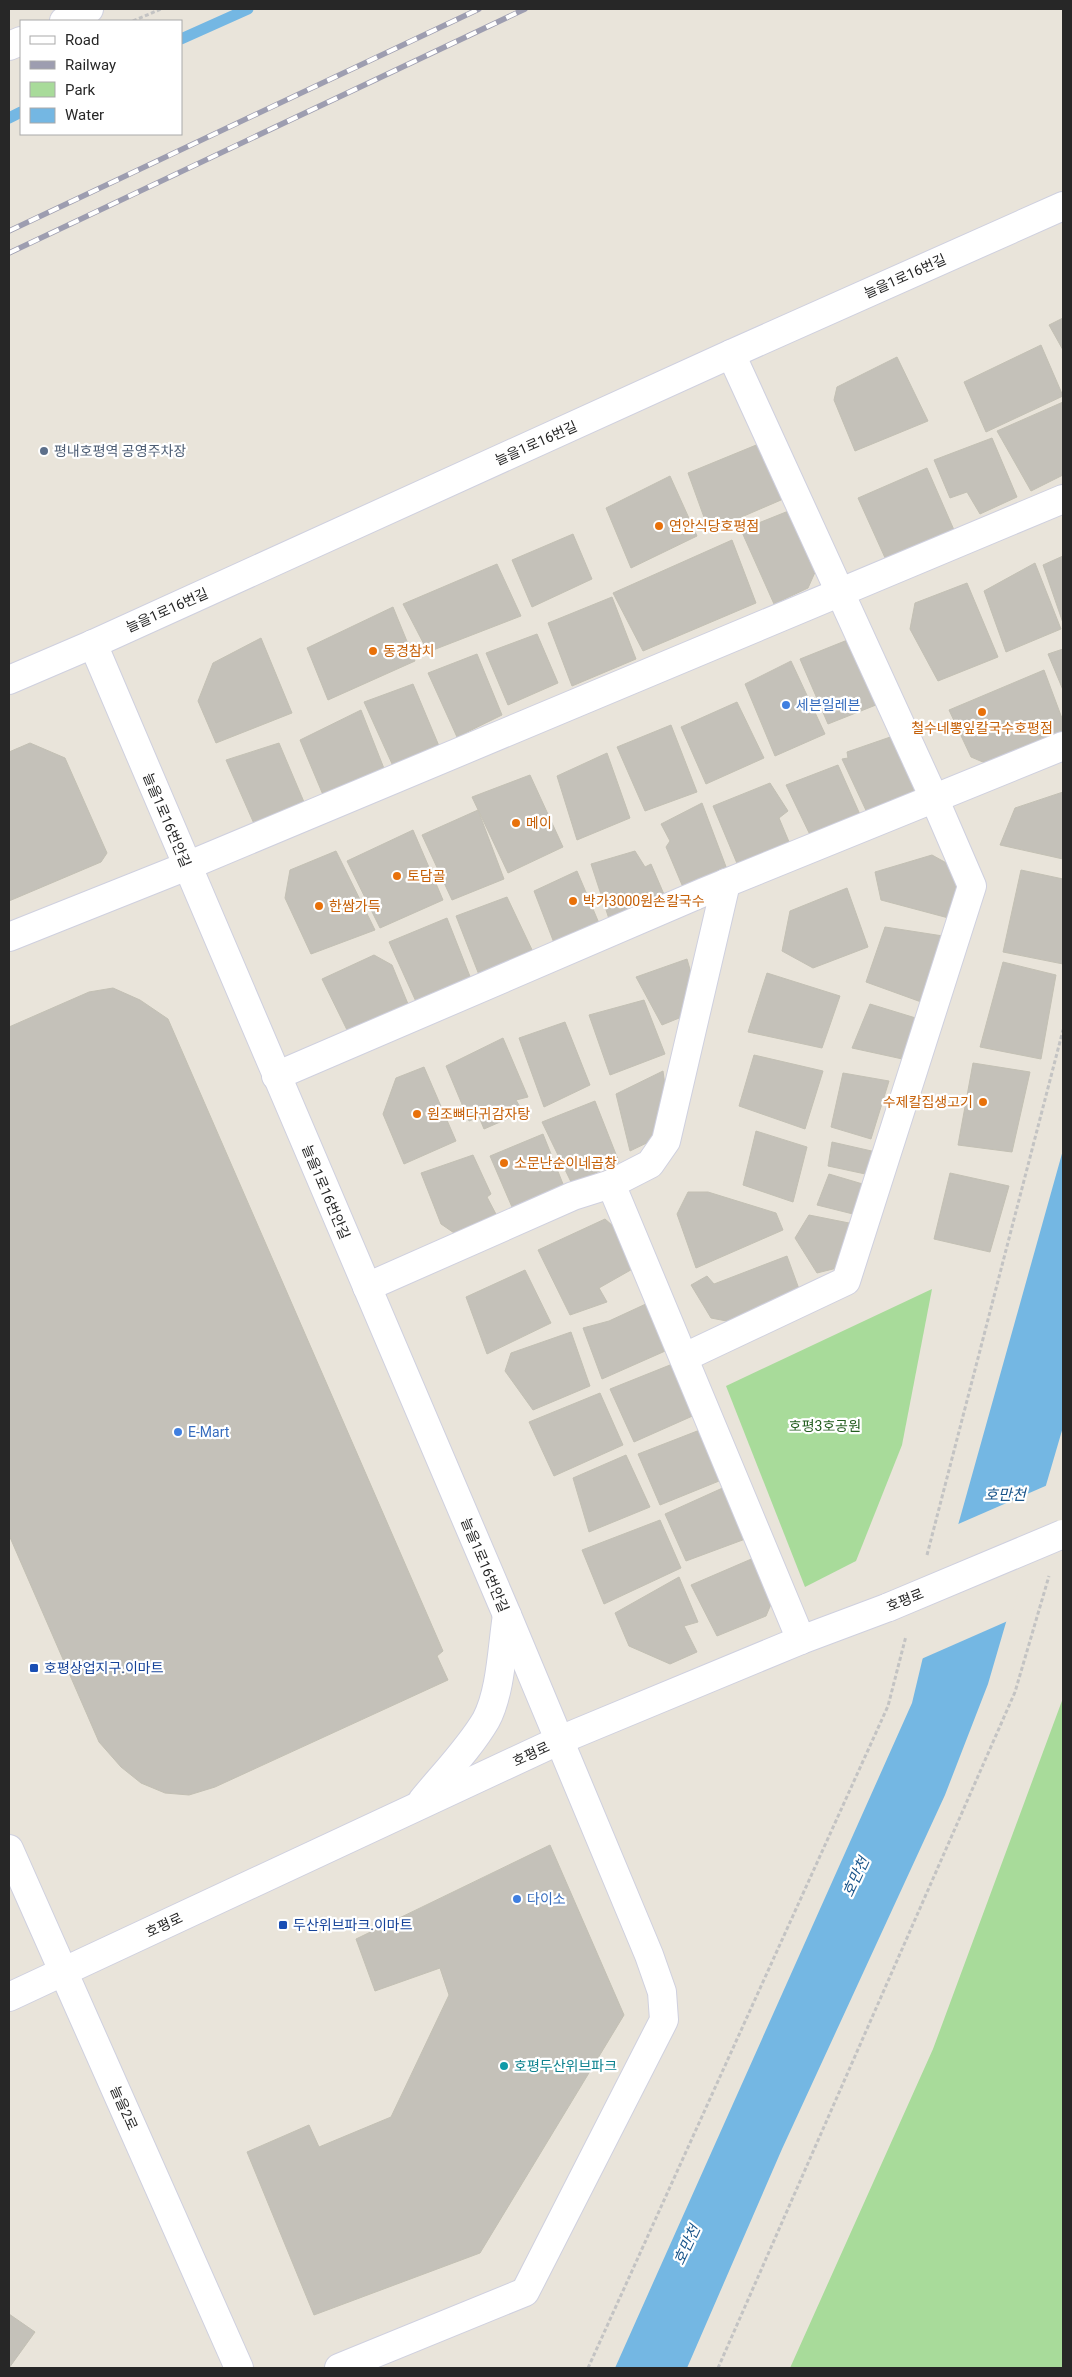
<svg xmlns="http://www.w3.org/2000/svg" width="1072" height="2377" font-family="Roboto,'Noto Sans KR',sans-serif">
<rect width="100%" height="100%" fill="#e9e4da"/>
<!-- green -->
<g fill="#a8db9a">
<path d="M932,1289l-30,156 -46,116 -51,26 -79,-201z"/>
<path d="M1063,1698v670h-273l143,-319z"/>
</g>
<!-- water -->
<path fill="#74b7e3" d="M1063,1150v277l-75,257 -43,111 -163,354 -95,219h-72l297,-665 22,-92z"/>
<!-- pier -->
<path fill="#e9e4da" d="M1050,1484l-40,136 -91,40 37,-135z"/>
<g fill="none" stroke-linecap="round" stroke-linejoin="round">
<!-- stream -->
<g stroke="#74b7e3" stroke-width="11">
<path d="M181,39l67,-30"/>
<path d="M9,118l12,-6"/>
</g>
</g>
<!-- building -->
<g fill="#c4c1b9" stroke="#c3c0b4">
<path d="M1063,318v32l-14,-25z"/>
<path d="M1041,345l22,51 -77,36 -22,-50z"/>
<path d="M897,357l31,64 -73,30 -21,-51 3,-13z"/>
<path d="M1063,402v73l-32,16 -34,-60z"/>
<path d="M992,438l25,59 -37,17 -13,-22 -17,6 -16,-38z"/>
<path d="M766,441l22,56 -79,34 -21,-58z"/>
<path d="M927,468l27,62 -68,30 -28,-62z"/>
<path d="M670,476l27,60 -66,32 -25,-60z"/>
<path d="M796,508l24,53 -12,27 -34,16 -33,-74z"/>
<path d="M573,534l19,45 -60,28 -20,-47z"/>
<path d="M732,540l24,63 -113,48 -30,-58z"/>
<path d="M1063,556v67l-20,-58z"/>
<path d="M1035,563l26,66 -55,23 -22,-61z"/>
<path d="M497,564l24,52 -93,36 -25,-48z"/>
<path d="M967,583l31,74 -60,24 -28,-52 5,-26z"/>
<path d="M612,597l24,62 -64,27 -24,-63z"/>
<path d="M393,607l22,54 -87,39 -21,-52z"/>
<path d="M537,634l21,49 -50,22 -22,-52z"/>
<path d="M855,637l31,64 -58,23 -28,-65z"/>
<path d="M261,638l31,75 -76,30 -18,-42 15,-38z"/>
<path d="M1063,649v41l-15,-36z"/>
<path d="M477,654l25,61 -45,22 -29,-64z"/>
<path d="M791,661l34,73 -50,22 -30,-72z"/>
<path d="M1044,670l19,51v20l-66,27 -26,-11 -22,-47z"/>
<path d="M413,684l26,62 -46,20 -29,-64z"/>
<path d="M737,702l27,56 -58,26 -25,-57z"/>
<path d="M361,710l24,61 -59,31 -26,-62z"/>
<path d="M671,725l26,67 -52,19 -28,-64z"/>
<path d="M899,734l21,44 -8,23 -42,18 -28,-60 6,-1 -1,-6z"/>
<path d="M30,743l35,15 42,95 -6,9 -92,39v-149z"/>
<path d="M279,743l25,59 -49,24 -29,-66z"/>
<path d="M607,753l23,65 -53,22 -20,-64z"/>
<path d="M838,765l24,54 -49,22 -27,-56z"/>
<path d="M530,775l33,72 -55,26 -36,-76z"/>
<path d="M770,783l18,28 -9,7 13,31 -51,24 -28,-67z"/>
<path d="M1063,792v67l-63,-14 15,-37z"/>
<path d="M702,803l26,69 -43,20 -19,-45 4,-6 -9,-17z"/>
<path d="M478,810l26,69 -52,21 -30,-65z"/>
<path d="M413,830l30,70 -63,28 -33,-67z"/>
<path d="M336,851l39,79 -64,24 -26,-56 5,-28z"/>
<path d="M635,851l10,16 6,-3 15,35 -55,26 -20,-61z"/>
<path d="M932,855l27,15 -3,50 -75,-20 -6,-28z"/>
<path d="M1021,870l42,9v85l-60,-12z"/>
<path d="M577,871l24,57 -45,20 -22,-57z"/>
<path d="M847,888l21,59 -55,21 -31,-17 8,-40z"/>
<path d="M507,897l27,57 -53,26 -25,-64z"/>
<path d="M447,918l24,61 -53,27 -29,-64z"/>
<path d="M885,927l58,9 -19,67 -58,-21z"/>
<path d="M374,955l18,10 16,39 -59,30 -27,-55z"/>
<path d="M687,959l8,28 -6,27 -27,11 -26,-48z"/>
<path d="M1003,962l53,13 -15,84 -61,-12z"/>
<path d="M767,973l73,23 -18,52 -74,-16z"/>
<path d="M113,988l27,12 28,19 275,632 -6,5 11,24 -233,107 -26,8 -24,-2 -24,-10 -20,-16 -22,-25 -90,-207v-508l80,-35z"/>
<path d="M644,1000l21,54 -55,21 -21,-60z"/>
<path d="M870,1004l49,15 -12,41 -55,-12z"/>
<path d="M565,1022l25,63 -46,22 -25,-69z"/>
<path d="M503,1038l25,59 -12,3 7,12 -39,17 -5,-12 -10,4 -23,-55z"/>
<path d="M754,1055l69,16 -18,58 -66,-23z"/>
<path d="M973,1063l57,9 -18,80 -54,-7z"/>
<path d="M424,1067l32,74 -52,23 -21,-50 13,-36z"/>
<path d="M663,1071l3,22 -9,45 -27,13 -14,-57z"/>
<path d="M843,1073l46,8 -18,58 -40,-12z"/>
<path d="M595,1101l24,61 -47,22 -30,-62z"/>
<path d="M756,1131l51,16 -14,55 -50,-17z"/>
<path d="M543,1134l22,55 -50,25 -25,-58z"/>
<path d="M832,1142l44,10 -6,23 -42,-9z"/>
<path d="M473,1155l18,39 -4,3 11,21 -38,19 -19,-13 -20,-51z"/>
<path d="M950,1173l59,13 -19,66 -56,-13z"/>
<path d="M829,1174l37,11 -9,30 -40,-10z"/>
<path d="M688,1192h20l68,21 7,17 -87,38 -19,-54z"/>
<path d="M809,1215l45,9 -13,43 -24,6 -22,-35z"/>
<path d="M605,1219l16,14 15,34 -37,21 8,14 -37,13 -32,-65z"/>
<path d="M787,1256l12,33 -57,35 -31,-6 -20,-33 16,-9 7,8z"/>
<path d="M525,1270l26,53 -64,31 -21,-57z"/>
<path d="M648,1303l24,45 -70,31 -19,-51 26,-7z"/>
<path d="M571,1332l19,54 -57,24 -28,-39 6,-18z"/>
<path d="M675,1363l22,51 -63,28 -24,-53z"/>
<path d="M600,1393l23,52 -69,31 -25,-54z"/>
<path d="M705,1428l19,51 -64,26 -22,-51z"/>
<path d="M626,1455l24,52 -61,25 -16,-54z"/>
<path d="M727,1486l21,52 -62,23 -21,-47z"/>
<path d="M660,1520l21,48 -77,36 -22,-54z"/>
<path d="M763,1554l14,36 -11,26 -49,20 -26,-51z"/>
<path d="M679,1577l19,45 -14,4 13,26 -27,12 -41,-18 -14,-33z"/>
<path d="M550,1845l74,170 -144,238 -166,62 -67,-163 62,-27 10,22 72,-30 58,-122 -9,-27 -65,23 -19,-52z"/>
<path d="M9,2314l26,18 -26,36z"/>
</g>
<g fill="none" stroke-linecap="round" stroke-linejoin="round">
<defs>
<g id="street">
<path d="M93,644l414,971 142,340 13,37 2,28 -139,272 -186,76"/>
<path d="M9,680l84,-36 638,-290 332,-148"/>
<path d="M9,937l178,-71 876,-367"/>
<path d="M276,1076l428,-184 359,-146"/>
<path d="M611,1184l190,456"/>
<path d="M367,1287l206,-91 38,-12 39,-20 16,-23 60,-258"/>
<path d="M685,1357l161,-76 126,-395 -38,-88 -203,-444"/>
</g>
<g id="secondary">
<path d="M64,21l25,-12"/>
<path d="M9,46l12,-5"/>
<path d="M422,1801c21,-26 47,-52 64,-81 15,-28 16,-73 21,-105"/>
<path d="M9,1849l230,519"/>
<path d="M9,1997l551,-257 241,-100 88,-33"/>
</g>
</defs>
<!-- street casing -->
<use href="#street" stroke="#cfd0df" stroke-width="30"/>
<!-- secondary casing -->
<use href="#secondary" stroke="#cfd0df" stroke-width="30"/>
<!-- path -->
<g stroke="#c3c3c3" stroke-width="3" stroke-dasharray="4 2.5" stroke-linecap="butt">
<path d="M133,21l28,-12"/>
<path d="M927,1555l136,-525"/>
<path d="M588,2368l300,-662 18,-70"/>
<path d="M718,2368l297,-676 34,-116"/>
</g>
<!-- street -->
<use href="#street" stroke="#fff" stroke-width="28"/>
<!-- secondary -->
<use href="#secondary" stroke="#fff" stroke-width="28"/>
<defs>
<g id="rail">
<path d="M9,231l470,-222"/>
<path d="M9,253l516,-244"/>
</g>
</defs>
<!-- rail casing -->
<use href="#rail" stroke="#9d9db0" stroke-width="5.5"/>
<!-- rail -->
<use href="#rail" stroke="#fff" stroke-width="4" stroke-dasharray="11" stroke-linecap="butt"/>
<defs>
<path id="secondary-bridge" d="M889,1607l174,-73"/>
</defs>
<!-- secondary-bridge casing -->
<use href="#secondary-bridge" stroke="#cfd0df" stroke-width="30" stroke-linecap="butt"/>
<!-- secondary-bridge -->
<use href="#secondary-bridge" stroke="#fff" stroke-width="28"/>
</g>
<!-- markers -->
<circle fill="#5c6f8a" stroke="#fff" stroke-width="2" cx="44" cy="451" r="5"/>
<g fill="#e8710a" stroke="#fff" stroke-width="2">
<circle cx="659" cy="526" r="5"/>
<circle cx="373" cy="651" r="5"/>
<circle cx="982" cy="712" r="5"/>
<circle cx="516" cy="823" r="5"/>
<circle cx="397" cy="876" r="5"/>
<circle cx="573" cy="901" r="5"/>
<circle cx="319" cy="906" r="5"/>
<circle cx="983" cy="1102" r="5"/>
<circle cx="417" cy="1114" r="5"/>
<circle cx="504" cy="1163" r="5"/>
</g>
<g fill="#3f7fe0" stroke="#fff" stroke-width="2">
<circle cx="786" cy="705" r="5"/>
<circle cx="178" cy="1432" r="5"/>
<circle cx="517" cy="1899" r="5"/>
</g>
<g fill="#1a4fb4" stroke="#fff" stroke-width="2">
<rect x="29" y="1663" width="10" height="10" rx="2.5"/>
<rect x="278" y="1920" width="10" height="10" rx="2.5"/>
</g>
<circle fill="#0f9aa8" stroke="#fff" stroke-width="2" cx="504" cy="2066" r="5"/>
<g text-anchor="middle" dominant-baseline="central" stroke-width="4.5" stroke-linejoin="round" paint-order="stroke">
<!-- street labels -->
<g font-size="14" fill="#272727" stroke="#fff">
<text transform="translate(905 276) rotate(-24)">늘을1로16번길</text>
<text transform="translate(536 443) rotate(-24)">늘을1로16번길</text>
<text transform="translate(167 610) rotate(-24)">늘을1로16번길</text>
<text transform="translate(167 820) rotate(67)">늘을1로16번안길</text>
<text transform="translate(326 1192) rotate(67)">늘을1로16번안길</text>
<text transform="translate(485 1565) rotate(67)">늘을1로16번안길</text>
<text transform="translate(905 1600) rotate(-22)">호평로</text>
<text transform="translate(531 1754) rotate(-25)">호평로</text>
<text transform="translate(164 1925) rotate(-25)">호평로</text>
<text transform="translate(124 2108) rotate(66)">늘을2로</text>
</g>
<!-- service labels -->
<g font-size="14" fill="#4e5e75" stroke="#fff" text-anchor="start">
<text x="54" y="451">평내호평역 공영주차장</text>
</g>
<!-- food labels -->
<g font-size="14" fill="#c56008" stroke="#fff" text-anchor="start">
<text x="669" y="526">연안식당호평점</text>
<text x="383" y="651">동경참치</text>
<text x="982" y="728" text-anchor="middle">철수네뽕잎칼국수호평점</text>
<text x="526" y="823">메이</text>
<text x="407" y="876">토담골</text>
<text x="583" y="901">박가3000원손칼국수</text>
<text x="329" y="906">한쌈가득</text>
<text x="973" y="1102" text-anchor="end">수제칼집생고기</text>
<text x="427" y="1114">원조뼈다귀감자탕</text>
<text x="514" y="1163">소문난순이네곱창</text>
</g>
<!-- shop labels -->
<g font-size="14" fill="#366cbe" stroke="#fff" text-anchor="start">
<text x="796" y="705">세븐일레븐</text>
<text x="188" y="1432">E-Mart</text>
<text x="527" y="1899">다이소</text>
</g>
<!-- park labels -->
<g font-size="14" fill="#235d1f" stroke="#fff">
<text x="825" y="1426">호평3호공원</text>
</g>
<!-- transit labels -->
<g font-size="14" fill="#164399" stroke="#fff" text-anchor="start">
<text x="44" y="1668">호평상업지구.이마트</text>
<text x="293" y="1925">두산위브파크.이마트</text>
</g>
<!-- culture labels -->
<g font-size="14" fill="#0d838f" stroke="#fff" text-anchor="start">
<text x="514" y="2066">호평두산위브파크</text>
</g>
<!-- water labels -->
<g font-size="15" font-style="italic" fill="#18548a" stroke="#fff">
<text x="1005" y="1495">호만천</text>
<text transform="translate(856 1877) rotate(-65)">호만천</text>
<text transform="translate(687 2245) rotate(-65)">호만천</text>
</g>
</g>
<!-- border -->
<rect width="1072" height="2377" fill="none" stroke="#272727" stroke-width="20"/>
<!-- legend -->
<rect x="20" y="20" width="162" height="115" fill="#ffffff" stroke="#a9a9a9"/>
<rect x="30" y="36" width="25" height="8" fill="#ffffff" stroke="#a9a9a9"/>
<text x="65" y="45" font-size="15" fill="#272727">Road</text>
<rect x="30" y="61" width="25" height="8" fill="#9d9db0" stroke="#a9a9a9"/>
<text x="65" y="70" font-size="15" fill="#272727">Railway</text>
<rect x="30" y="82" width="25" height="15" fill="#a8db9a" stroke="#a9a9a9"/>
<text x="65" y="95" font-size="15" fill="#272727">Park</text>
<rect x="30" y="108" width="25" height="15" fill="#74b7e3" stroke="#a9a9a9"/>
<text x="65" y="120" font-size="15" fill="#272727">Water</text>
</svg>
